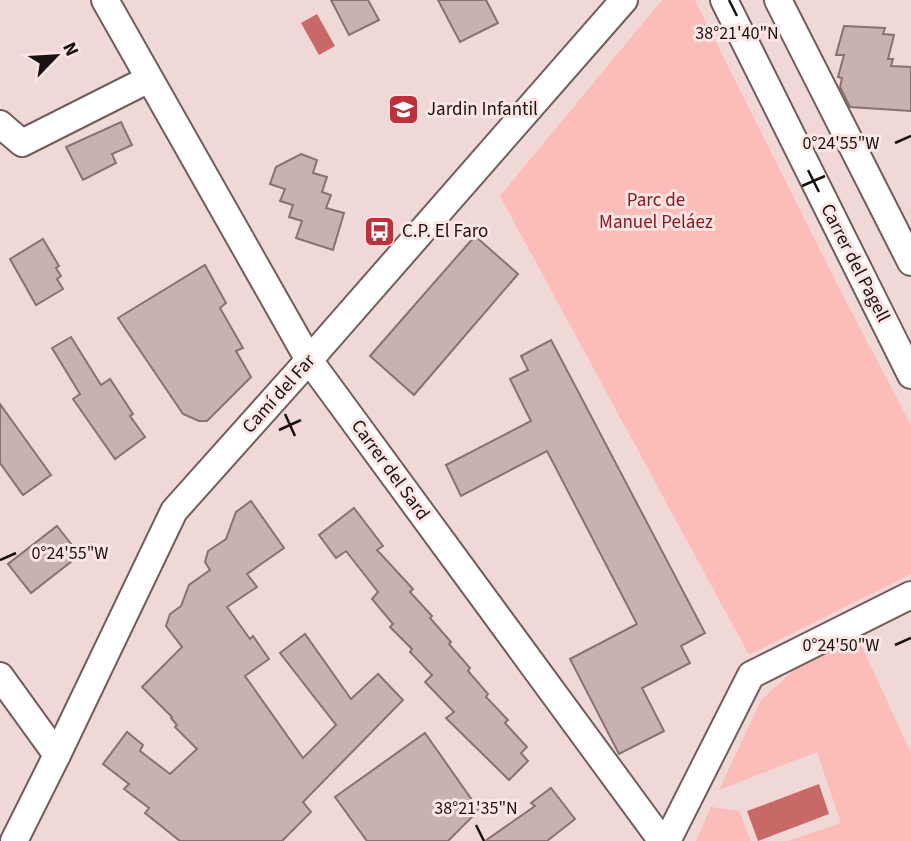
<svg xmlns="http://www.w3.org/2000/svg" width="911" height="841" font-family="'Source Sans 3',sans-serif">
<rect width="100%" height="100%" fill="#f0d8d6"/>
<!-- green -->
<g fill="#fcbcb8">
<path d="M662,0h33l155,309 61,116v149l-162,81 -249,-459z"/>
<path d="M858,638l53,115v88h-123l53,-18 -24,-71 -98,38 42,-90 33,-30z"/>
<path d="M711,807l28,4 12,30h-55z"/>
</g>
<!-- water -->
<g fill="#c86967">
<path d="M317,14l18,32 -16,9 -18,-32z"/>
<path d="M819,784l10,30 -71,27 -11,-30z"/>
</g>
<!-- building -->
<g fill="#c9b1b0" stroke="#877270" stroke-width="2">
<path d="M331,0h37l11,20 -30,15z"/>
<path d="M438,0h48l12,23 -38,19z"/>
<path d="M844,26l41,2 -2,6 11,1 -6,24h5l-2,7 20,1v44l-61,-4 -10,-20 2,-9 -4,-1 6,-22h-8z"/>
<path d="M121,122l11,23 -20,9 4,9 -33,17 -17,-33z"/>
<path d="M301,154l16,6 -4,13 14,4 -5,15 9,3 -5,13 18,5 -11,37 -37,-12 6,-17 -13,-4 4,-12 -13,-4 5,-12 -15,-5 6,-17z"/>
<path d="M475,236l43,38 -104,121 -44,-39z"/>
<path d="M43,239l16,27 -3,2 5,8 -4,3 6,10 -27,16 -26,-46z"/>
<path d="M205,265l21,38 -6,5 23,40 -7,3 15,26 -44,44h-8l-16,-7 -65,-96z"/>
<path d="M71,337l30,48 9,-6 23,35 -3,2 15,21 -30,22 -42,-60 7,-5 -28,-46z"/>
<path d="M551,340l154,293 -24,13 9,17 -48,25 22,43 -45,23 -49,-95 67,-35 -90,-173 -86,45 -15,-31 85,-44 -21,-42 18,-9 -7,-14z"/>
<path d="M0,404l51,71 -28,20 -23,-32z"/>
<path d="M251,501l33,47 -37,26 10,13 -30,20 23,32 3,-3 16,23 -24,17 58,82 33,-33 -56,-72 25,-19 46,65 27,-25 25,26 -100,102 8,10 -29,29h-102l-35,-28 4,-5 -25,-19 5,-5 -26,-20 24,-32 16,13 -3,6 30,23 27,-25 -22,-22 2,-2 -6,-7 1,-1 -30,-30 40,-40 -16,-21 4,-12 11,-8 8,-21 21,-15 -5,-8 3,-11 18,-12 10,-27z"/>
<path d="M354,508l29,38 -6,4 36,39 -3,3 22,24 -2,2 21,24 -2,2 21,24 -2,3 20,23 -2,3 22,23 -3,3 22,24 -6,6 7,8 -19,19 -63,-62 8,-6 -29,-30 7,-7 -22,-23 2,-3 -22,-22 3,-3 -21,-25 6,-7 -32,-41 -10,7 -17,-23z"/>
<path d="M57,526l15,19 -8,6 8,10 -41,32 -23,-29z"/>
<path d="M425,733l54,77 -31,31h-81l-32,-44z"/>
<path d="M551,788l24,31 -28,22h-62l50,-35 -4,-3z"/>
</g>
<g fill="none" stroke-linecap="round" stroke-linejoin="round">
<defs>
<g id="minor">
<path d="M105,0l204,360 353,481"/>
<path d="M724,0l187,375"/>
<path d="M778,0l133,262"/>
<path d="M0,124l22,19 127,-64"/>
<path d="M0,676l57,79"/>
<path d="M14,841l43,-86 117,-244 135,-151 315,-360"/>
<path d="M667,841l84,-166 160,-80"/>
</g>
</defs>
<!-- minor casing -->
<use href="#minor" stroke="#715d5c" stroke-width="30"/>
<!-- minor -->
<use href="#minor" stroke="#fff" stroke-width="26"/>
</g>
<!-- ticks -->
<path fill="none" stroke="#1a1212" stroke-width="2.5" d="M729,0l8,16M895,143l16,-7M808,170l11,22M802,186l23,-10M285,414l10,22M279,430l22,-10M0,560l16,-7M895,645l16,-7M476,825l8,16"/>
<!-- icons -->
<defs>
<symbol id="school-square" viewBox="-11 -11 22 22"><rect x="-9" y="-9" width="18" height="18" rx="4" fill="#c0303a" stroke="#fde5e3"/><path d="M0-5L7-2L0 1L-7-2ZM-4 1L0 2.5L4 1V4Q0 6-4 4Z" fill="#fff"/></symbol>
<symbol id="bus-square" viewBox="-11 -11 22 22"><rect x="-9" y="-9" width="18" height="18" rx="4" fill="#c0303a" stroke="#fde5e3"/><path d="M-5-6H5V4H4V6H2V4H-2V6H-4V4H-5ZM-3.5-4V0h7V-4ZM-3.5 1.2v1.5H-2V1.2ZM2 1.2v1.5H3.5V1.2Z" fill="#fff"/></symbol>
</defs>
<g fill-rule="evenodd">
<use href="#school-square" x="386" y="92" width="35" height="35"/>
<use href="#bus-square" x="362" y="214" width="35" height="35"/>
</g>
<g text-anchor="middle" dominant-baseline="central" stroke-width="6" stroke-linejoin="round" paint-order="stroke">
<!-- poi labels -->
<g font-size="19" fill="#1a1212" stroke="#fde5e3" text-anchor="start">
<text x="427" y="109">Jardin Infantil</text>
<text x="402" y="231">C.P. El Faro</text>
</g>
<!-- park labels -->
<g font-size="19" fill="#8d1823" stroke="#fde5e3">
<text x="656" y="200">Parc de<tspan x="656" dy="22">Manuel Peláez</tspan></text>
</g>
<!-- street labels -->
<g font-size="19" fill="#1a1212" stroke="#fde5e3">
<text transform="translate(855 263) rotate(63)">Carrer del Pagell</text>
<text transform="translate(279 394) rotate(-48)">Camí del Far</text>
<text transform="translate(390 470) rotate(54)">Carrer del Sard</text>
</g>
</g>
<g font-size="18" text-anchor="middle" fill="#1a1212" stroke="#fde5e3" stroke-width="6" stroke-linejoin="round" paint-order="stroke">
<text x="737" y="39">38°21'40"N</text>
<text x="841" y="149">0°24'55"W</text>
<text x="70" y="559">0°24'55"W</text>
<text x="841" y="651">0°24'50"W</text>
<text x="476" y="814">38°21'35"N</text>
</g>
<!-- north arrow -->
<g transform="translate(56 56) rotate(65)" stroke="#fde5e3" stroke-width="5" paint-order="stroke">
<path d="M0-5L12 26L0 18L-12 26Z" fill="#1a1212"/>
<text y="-10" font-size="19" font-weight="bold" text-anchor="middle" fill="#1a1212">N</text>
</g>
</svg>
